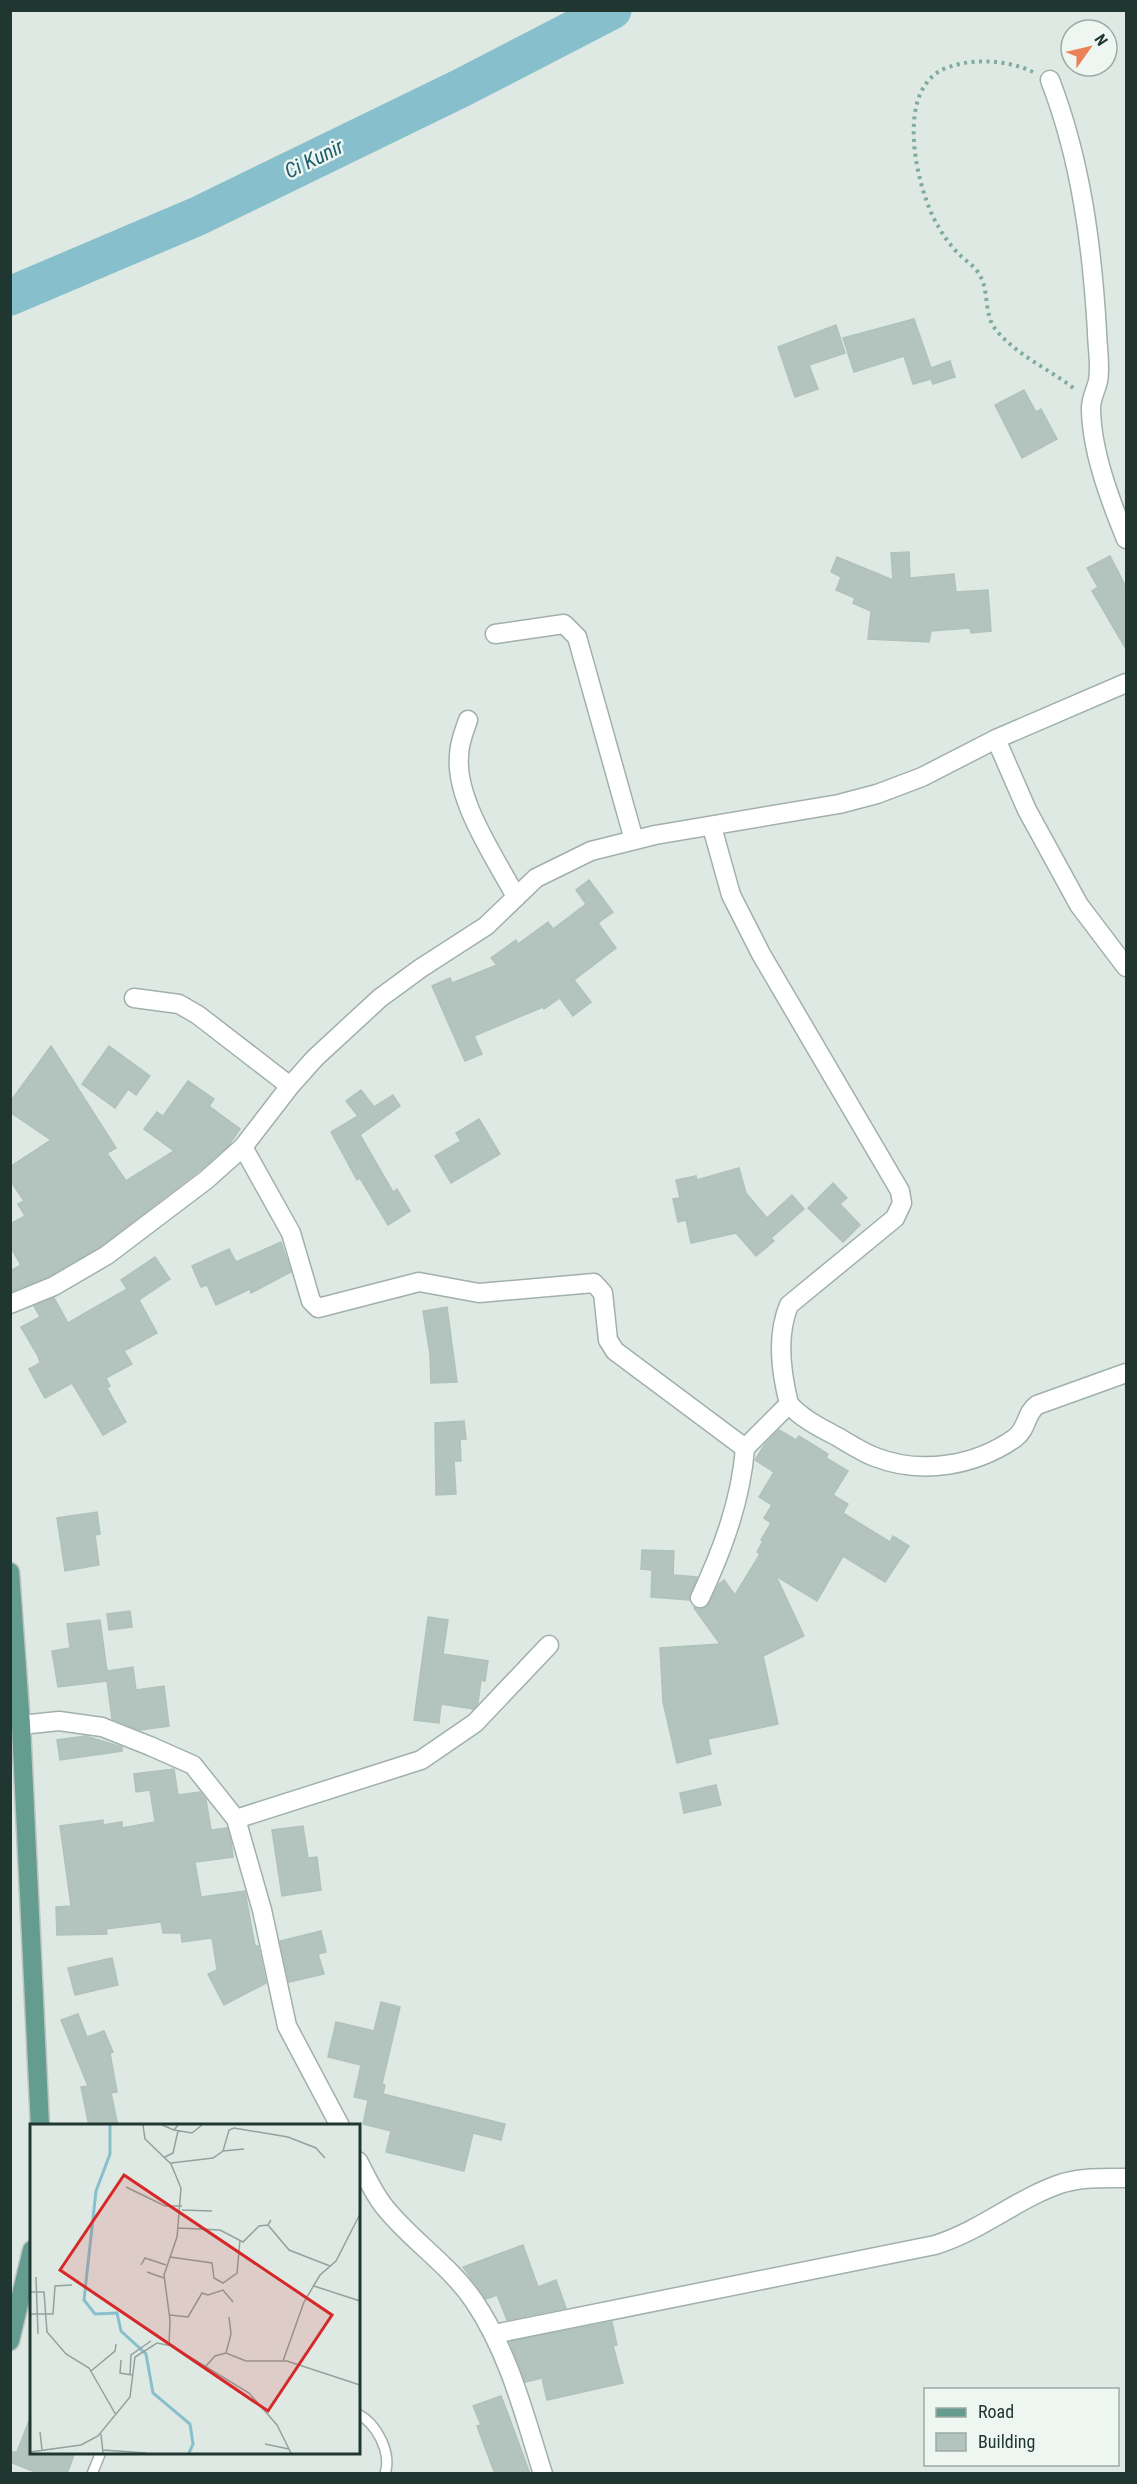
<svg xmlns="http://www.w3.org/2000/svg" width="1137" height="2484" font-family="'Roboto Condensed',sans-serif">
<rect width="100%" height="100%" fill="#dee9e4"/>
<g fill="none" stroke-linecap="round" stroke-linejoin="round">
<!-- river -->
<path stroke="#87c0cc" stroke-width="39" d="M10,296l188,-80 263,-128 151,-78"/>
</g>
<!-- building -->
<g fill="#b3c3bd" stroke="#b0c2bb" stroke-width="1.5">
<path d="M914,319l17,49 19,-7 5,16 -22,7 -2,-5 -18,5 -9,-28 -50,16 -11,-34z"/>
<path d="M836,325l9,28 -36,12 9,24 -23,8 -17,-50z"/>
<path d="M1024,390l12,22 5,-3 16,30 -35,19 -27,-53z"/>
<path d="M909,552l1,26 44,-4 2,18 32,-2 3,41 -20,2 -1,-5 -39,3 -2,11 -61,-3 3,-28 -18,-8 2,-5 -19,-8 5,-13 -10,-5 6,-15 56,23 -2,-27z"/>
<path d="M1110,556l16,31v62l-34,-58 6,-4 -11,-19z"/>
<path d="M589,880l24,32 -15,11 18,25 -42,32 17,22 -18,14 -13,-18 -16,11 -1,-2 -69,29 8,18 -17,7 -33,-75 18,-8 2,5 45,-18 -6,-7 25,-18 2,4 30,-22 5,7 33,-25 -10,-14z"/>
<path d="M51,1046l65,102 -9,5 19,28 48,-30 -30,-22 13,-17 6,4 25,-35 26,18 -5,7 31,23 -11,16 -30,26 -98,75 -52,30 -39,16v-21l11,-6 -11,-19v-22l15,-8 -7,-12 6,-3 -14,-21v-13l41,-27 -41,-28v-10z"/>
<path d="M109,1046l41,30 -14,19 -8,-6 -13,19 -33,-24z"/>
<path d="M361,1090l13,17 19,-12 7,11 -40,29 33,57 4,-3 13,22 -22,14 -28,-47 -3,2 -26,-48 27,-16 -12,-15z"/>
<path d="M479,1119l21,35 -49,29 -16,-27 26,-15 -5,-8z"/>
<path d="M739,1168l7,25 21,25 25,-23 12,14 -33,29 3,3 -18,15 -20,-23 -45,10 -5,-23 -8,2 -5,-23 7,-1 -4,-18 20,-4 1,4z"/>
<path d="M833,1183l14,15 -7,6 20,21 -17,17 -35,-34z"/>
<path d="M281,1242l10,30 -40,21 -1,-4 -34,16 -9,-20 -6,2 -9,-21 37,-17 7,13z"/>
<path d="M155,1257l15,22 -31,21 18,33 -33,18 8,13 -26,14 4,8 -3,2 19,34 -23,13 -31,-52 -27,15 -16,-29 11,-6 -2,-7 -17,-29 19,-10 -6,-11 20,-8 14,25 59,-34 -6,-9z"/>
<path d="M447,1307l10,75 -26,1 -1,-29 -7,-43z"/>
<path d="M464,1421l2,18h-6l1,22h-7l2,33 -20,1 -1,-72z"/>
<path d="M779,1430l17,10 3,-4 29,18 -2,4 22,13 -15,24 15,9 -5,9 47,29 3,-6 16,10 -24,36 -42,-26 -26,45 -41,-25 28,60 -41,20 15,68 -70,15 3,15 -34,9 -14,-61 -3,-54 60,-4 -26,-36 13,-1 12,-23 5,-4 11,15 25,-41 -3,-2 6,-11 -2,-1 10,-17 -7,-5 8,-13 -13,-8 15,-25 -19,-12 10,-16z"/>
<path d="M97,1512l3,22 -5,1 4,30 -34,6 -8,-53z"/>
<path d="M642,1550l32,1 -1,24 24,2 -8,23 -38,-3 1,-27 -11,-1z"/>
<path d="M130,1611l2,16 -23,3 -2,-16z"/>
<path d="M428,1617l20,3 -5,34 45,7 -3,20 -4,-1 -3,23 -5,6 -32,-5 -2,19 -25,-3z"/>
<path d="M100,1620l7,51 26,-4 3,23 28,-4 5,40 -29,4 -28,-11 -5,-38 -49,6 -6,-36 18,-3 -3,-24z"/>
<path d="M86,1736l36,11v4l-62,9 -3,-20z"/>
<path d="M174,1769l4,26 22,-3 6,8 5,30 16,-2 4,14 2,15 -38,5 6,35 44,-6 10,55h3l8,37 -42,22 -16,-31 9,-4 -5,-32 -30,4 -1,-9h-18l-2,-11 -55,7 1,5 -50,1 -1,-28 15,-1 -11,-80 43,-6v5l19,-3v6l33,-6 -5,-32 -14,2 -2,-18z"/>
<path d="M716,1785l5,20 -37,8 -4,-20z"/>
<path d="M303,1826l5,32 9,-1 4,33 -39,6 -10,-66z"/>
<path d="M321,1931l5,21 -8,2 6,20 -35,8 -9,-41z"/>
<path d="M112,1958l6,27 -43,10 -7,-27z"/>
<path d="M381,2002l19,5 -18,77 3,1 -2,9 122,30 -4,16 -28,-7 -9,38 -78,-19 5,-21 -28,-7 5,-24 -14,-3 7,-32 -33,-8 8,-35 38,9z"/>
<path d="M78,2014l9,23 17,-6 9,21 -3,1 7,39 -6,1 7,33h-29l-8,-39 7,-1 -27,-66z"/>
<path d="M523,2245l15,42 18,-7 10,28 -59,12 -10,-25 -11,4 -23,-32z"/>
<path d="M612,2322l5,23 -4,1 10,37 -76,17 -5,-22 -17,4 -15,-40z"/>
<path d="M501,2396l7,18 22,60h-35l-18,-48 4,-1 -8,-19z"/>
<path d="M30,2418l2,34h43l-8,22h-27l-30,-12v-10h7z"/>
</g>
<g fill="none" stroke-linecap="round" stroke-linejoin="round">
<defs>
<g id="lane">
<path d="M358,2414c19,10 34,39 27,60"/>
<path d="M92,2474l9,-22"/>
</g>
<g id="street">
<path d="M1050,80c31,80 42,166 47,251 0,15 4,34 1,50 -2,9 -7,18 -7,26 0,43 19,93 35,132"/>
<path d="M495,634l69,-10 13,13 57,203"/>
<path d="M468,720c-4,12 -9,23 -9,36 -4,44 37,103 57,141"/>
<path d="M996,739l31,71 52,95 47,62"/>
<path d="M712,827l19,68 30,59 139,237 2,12 -7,15 -106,87c-13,31 -8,67 0,99 13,15 32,24 49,33 12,7 24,15 37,20 46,18 100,9 140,-19 13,-10 10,-24 22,-33l89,-32"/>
<path d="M134,998l45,6 19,11 92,71"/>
<path d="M243,1147l48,86 20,68 7,7 101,-26 60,11 115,-10 9,10 5,47 7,11 130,97c-4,53 -23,103 -45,150"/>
<path d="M10,1304l44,-18 53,-31 99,-75 37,-33 47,-61 25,-28 65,-60 41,-30 65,-42 50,-48 55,-27 64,-16 184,-31 38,-10 45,-17 74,-38 130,-56"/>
<path d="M745,1448l44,-44"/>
<path d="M21,1725l38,-4 43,6 48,19 43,19 43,54 26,91 25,116 53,100"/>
<path d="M236,1819l185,-59 54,-37 74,-78"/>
<path d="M358,2161c8,15 15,31 25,44 27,35 66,59 91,96 35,52 50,113 69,173"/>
<path d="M494,2334l441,-89c46,-14 84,-48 128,-62 21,-6 42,-5 63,-5"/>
</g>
<g id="primary">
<path d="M10,1572l11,153 19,401"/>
<path d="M10,2341l22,-91"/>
</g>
</defs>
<!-- lane casing -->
<use href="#lane" stroke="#a1b0ab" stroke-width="12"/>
<!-- street casing -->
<use href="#street" stroke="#a1b0ab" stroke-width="21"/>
<!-- primary casing -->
<use href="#primary" stroke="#bcc3c1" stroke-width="21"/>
<!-- path -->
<path stroke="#7fab9e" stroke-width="4" stroke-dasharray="3 4.5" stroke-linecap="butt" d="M1033,72c-25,-12 -58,-14 -84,-5 -57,18 -33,122 -11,159 6,11 15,23 25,32 6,5 12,9 16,16 11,17 4,40 17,56 20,25 55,40 80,60"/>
<!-- lane -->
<use href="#lane" stroke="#fff" stroke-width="9"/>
<!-- street -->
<use href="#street" stroke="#fff" stroke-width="18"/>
<!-- primary -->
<use href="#primary" stroke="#649c8f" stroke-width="18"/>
</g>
<g text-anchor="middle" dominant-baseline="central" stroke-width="5" stroke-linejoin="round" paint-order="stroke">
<!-- water labels -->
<g font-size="21" font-style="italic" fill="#1e6070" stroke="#eef6f2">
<text transform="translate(314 159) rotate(-26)">Ci Kunir</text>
</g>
</g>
<!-- overview -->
<g transform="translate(30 2124)">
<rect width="330" height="330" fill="#dee9e4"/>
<path fill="none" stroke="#87c0cc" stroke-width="3" d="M80,1v29l-14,37 -12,109 11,14 22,-1 4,18 25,23 7,39 37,31 3,20 -4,9"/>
<path fill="none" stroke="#92a29c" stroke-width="1.5" d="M113,1l2,14 26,25 10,24 -4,49 -13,38 6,45 -1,26M132,1l12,5 4,-5M144,6l18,3 10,-8M193,27l21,-2M135,33l8,-4 5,-22M141,39l42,-5 10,-7 6,-21 5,-2 54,9 28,11 9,10M96,63l39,19h17M152,86l30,1M238,101l21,25 41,16M148,104l42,2 23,12 16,-16 9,-1 3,-5M140,133l42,6 2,15 9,5 14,-10 3,-33M111,141l4,-7 21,7M117,148l17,6M6,153l2,57M284,162l46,15M0,168h14l3,40 19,22 23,14 27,47M0,190h23l2,-28 17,-1M140,191l18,2 14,-24 6,2 15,-5 10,12M196,229l5,-19 -2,-17M91,236l-1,13 12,2M253,237l21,-59 16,-27 16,-14 24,-47M176,242l9,-10 11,-3 20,8h41l73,24M61,247l24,-20 1,-7M100,251l1,-20 20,-14M10,308l2,18M71,310l2,19M235,320l24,5M73,326l43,3M0,328l51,-7 17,-9 32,-39 5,-40 22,-14 15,3 77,47 28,32 14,28"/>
<path fill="#d62828" fill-opacity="0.15" stroke="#d62828" stroke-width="3" d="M94,51l208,140 -64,96 -208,-141z"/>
<rect width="330" height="330" fill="none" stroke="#203731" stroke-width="3"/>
</g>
<!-- border -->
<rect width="1137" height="2484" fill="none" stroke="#203731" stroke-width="24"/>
<!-- legend -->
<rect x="924" y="2388" width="195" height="78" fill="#eef6f2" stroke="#9caaa5" stroke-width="1.5"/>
<rect x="936" y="2408" width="30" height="9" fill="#649c8f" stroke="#9caaa5" stroke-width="1.5"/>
<text x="978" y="2418" font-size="18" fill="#203731">Road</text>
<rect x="936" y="2433" width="30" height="18" fill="#b3c3bd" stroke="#9caaa5" stroke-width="1.5"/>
<text x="978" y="2448" font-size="18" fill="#203731">Building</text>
<!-- north arrow -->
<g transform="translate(1089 48) rotate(56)"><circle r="28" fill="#eef6f2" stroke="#9caaa5" stroke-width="1.5"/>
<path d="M0-4.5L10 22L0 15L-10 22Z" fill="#eb8059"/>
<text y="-9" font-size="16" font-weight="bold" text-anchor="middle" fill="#203731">N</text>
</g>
</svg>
